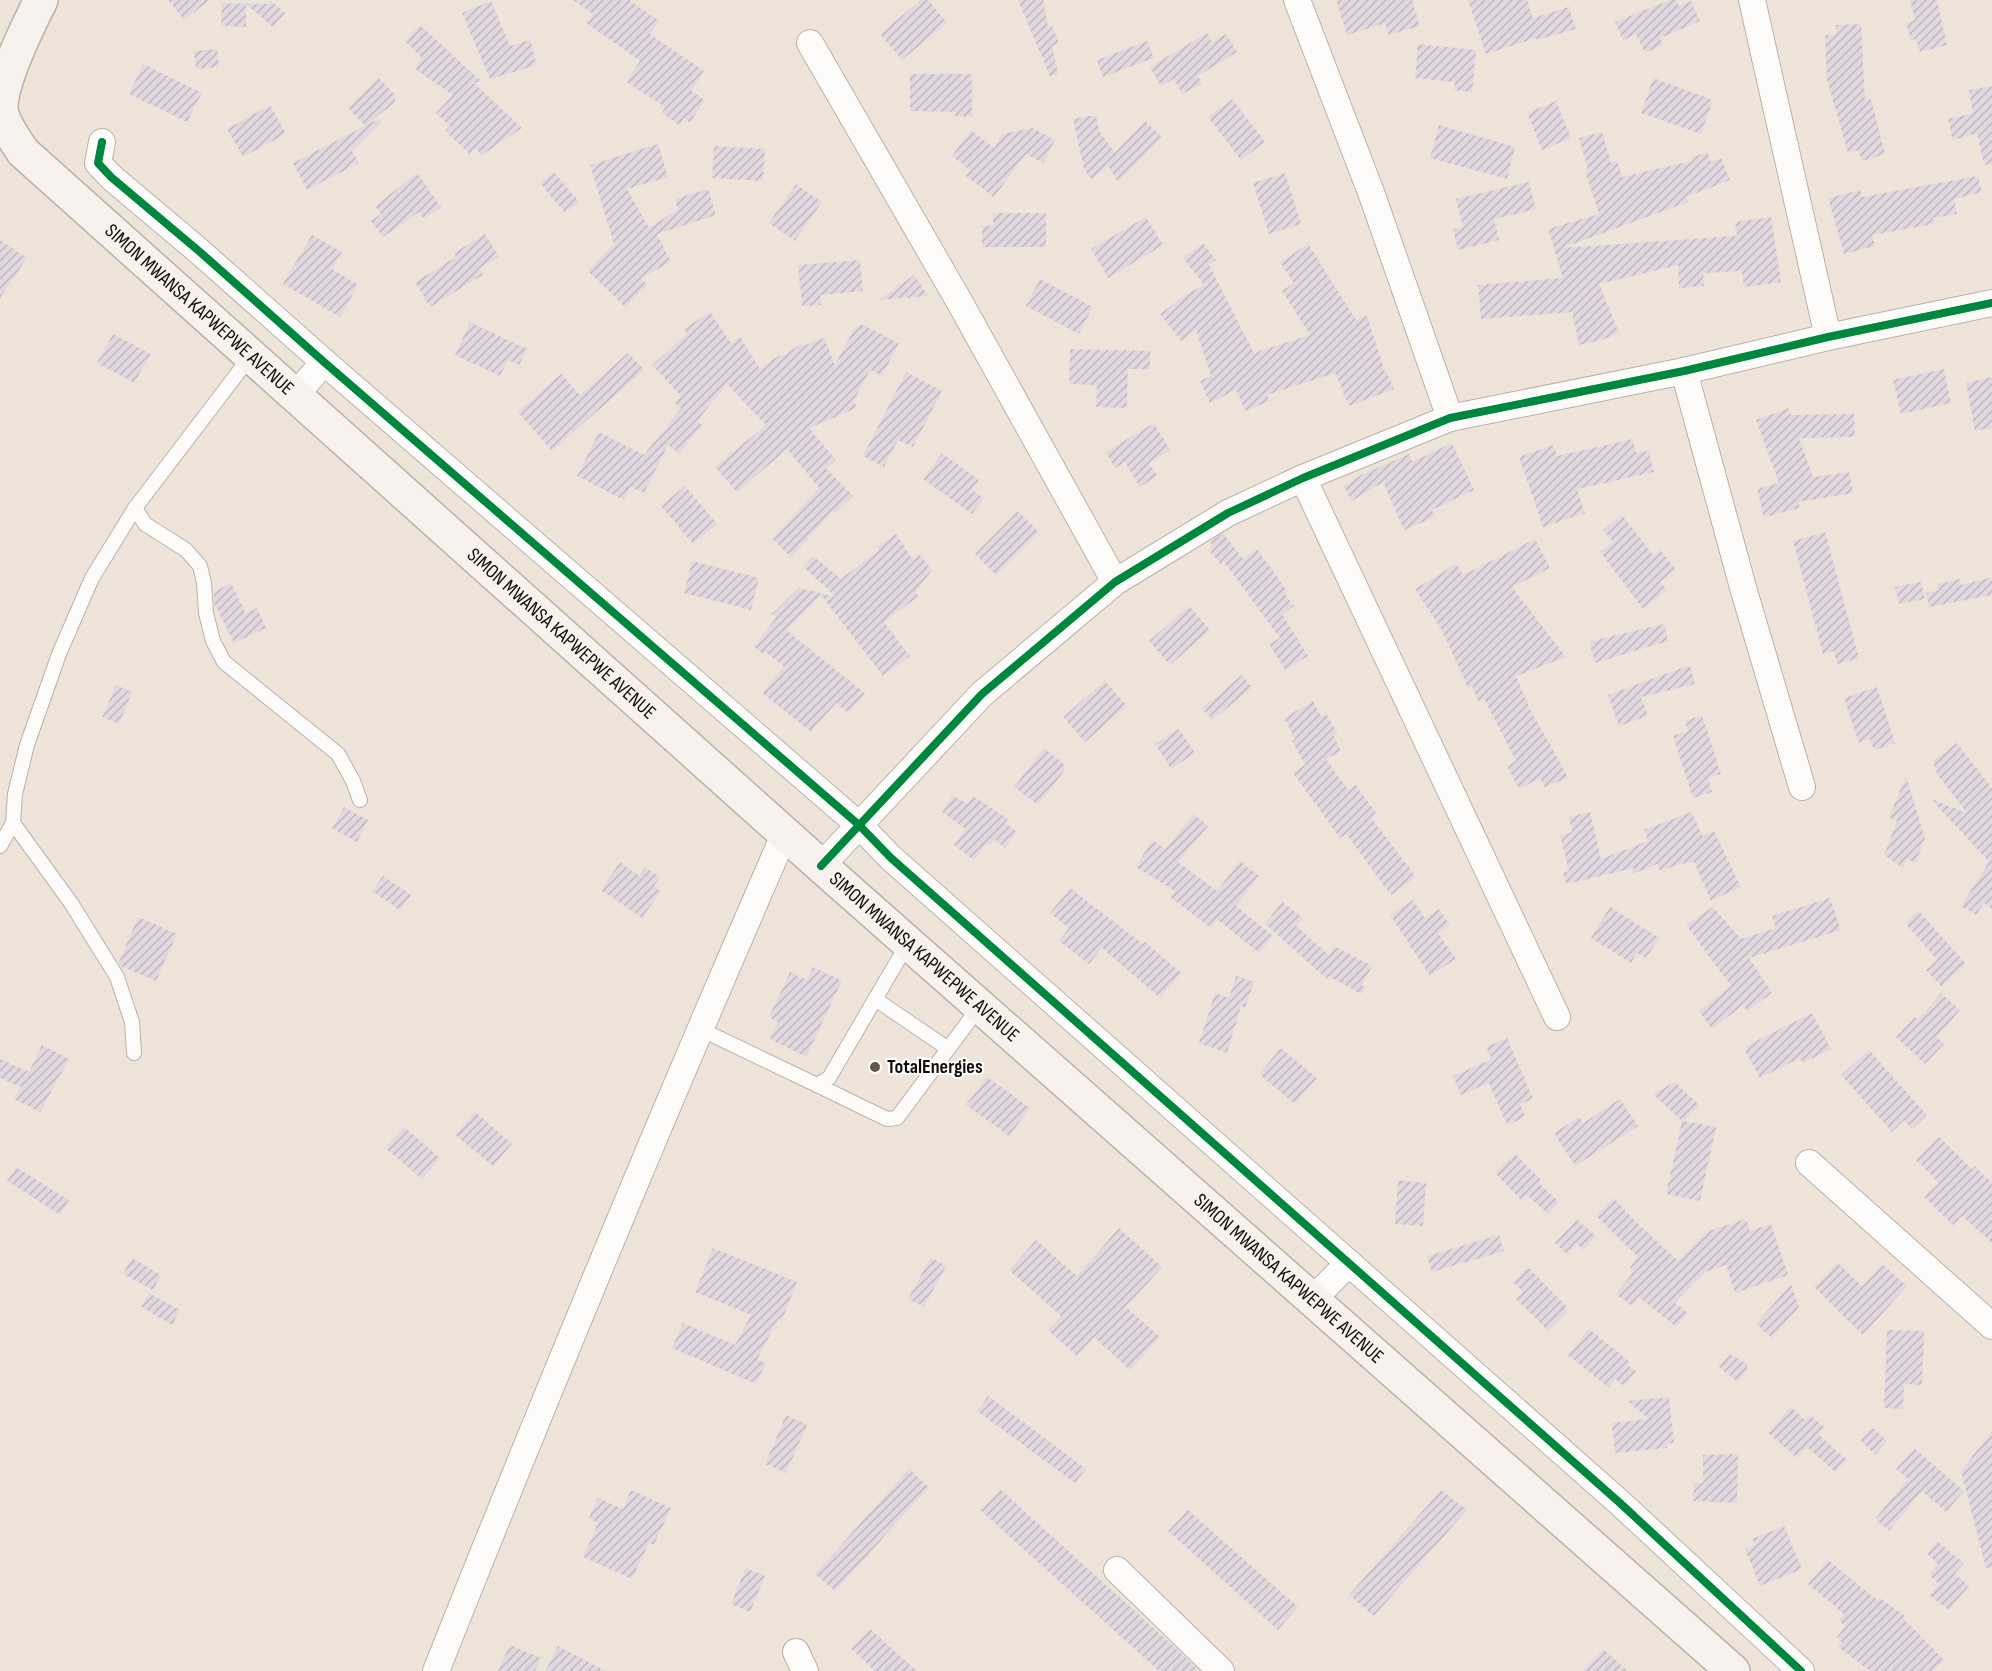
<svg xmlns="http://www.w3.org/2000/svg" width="1992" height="1671" font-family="'Sofia Sans Condensed',sans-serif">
<defs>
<pattern id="building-hatch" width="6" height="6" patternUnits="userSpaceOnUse" patternTransform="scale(1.5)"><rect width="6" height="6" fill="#e2d8e0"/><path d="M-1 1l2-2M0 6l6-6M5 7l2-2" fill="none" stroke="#c1b8bf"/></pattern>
</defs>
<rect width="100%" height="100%" fill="#efe4d9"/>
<!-- building -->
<g fill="url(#building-hatch)">
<path d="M168,0h42l-26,20z"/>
<path d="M573,0h56l30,21 -9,13 54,37 -13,20 14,9 -15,22 -6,-4 -5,7 -17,-12 3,-6 -39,-25 14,-21 -54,-38 7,-9z"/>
<path d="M921,0h7l19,23 -45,37 -22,-26z"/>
<path d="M1018,0h25l5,26 4,-1 7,18 -7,3 6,28 -8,2z"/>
<path d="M1336,0h76l8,26 -31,9 -4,-12 -38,12z"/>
<path d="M1468,0h59l6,18 36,-11 7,22 -39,11 -1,-2 -50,16z"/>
<path d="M1670,0h6l3,6 12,-5 9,20 -40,17 3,7 -18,8 -9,-19 -13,6 -8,-18z"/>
<path d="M1910,0h27l10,45 -27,7 -4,-13 -5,1 -5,-17 9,-3z"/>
<path d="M271,1l14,12 -12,14 -27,-23v23l-25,-1 1,-23 46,1z"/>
<path d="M491,1l19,45 20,-6 7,25 -47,14 -28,-66z"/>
<path d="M1861,24l4,76 6,-1 14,55 -23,7 -3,-11 -11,3 -21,-73 -2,-45h11v-10z"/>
<path d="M420,25l61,56 -7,2 48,45 -40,27 -7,-7 -5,6 -25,-23 5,-5 -14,-13 17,-18 -38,-26 7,-11 -17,-17z"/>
<path d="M1207,33l5,9 14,-8 11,18 -39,24 4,8 -20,10 -8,-15 -13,7 -11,-19z"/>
<path d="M1147,41l7,17 -51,19 -6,-17z"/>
<path d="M1418,44l58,6 -4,42 -18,-2 1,-8 -40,-4z"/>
<path d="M217,49l2,18 -23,2 -2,-18z"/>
<path d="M143,64l59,29 -15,29 -58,-28z"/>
<path d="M910,74h62v43l-17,-1v-4l-45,-1z"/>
<path d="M379,78l16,17v7l-27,22 11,-5 2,3 -29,29 7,12 -52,27 -14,-27 72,-37 -17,-18z"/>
<path d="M1653,78l60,22 -12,34 -60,-21z"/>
<path d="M1992,86v78l-8,1 -7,-32 -24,7 -5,-21 25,-6 -4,-23z"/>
<path d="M1232,99l33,43 -24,18 -33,-43z"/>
<path d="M1556,101l15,37 -29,12 -15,-37z"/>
<path d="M270,105l16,29 -43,23 -16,-28z"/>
<path d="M1088,116h8l3,15 16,21 30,-31 17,16 -44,45 -10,-16 -17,13 -7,-10 -11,-50z"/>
<path d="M1439,125l76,22 -8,32 -77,-21z"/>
<path d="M1032,128l23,12 -12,23 -17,-9 -32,43 -28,-21 4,-6 -18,-14 19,-26 23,18 8,-14z"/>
<path d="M1602,132l9,31 6,-2 5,16 70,-16 -1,-3 16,-6 4,10 10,-4 9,22 -44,17 2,5 -126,46 175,-12 -2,-14 36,-5 10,65 -37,5 -2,-16 -39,2 1,13 -25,2 -1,-23 -79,19 20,49 -17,7 -23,5 -7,-33 -91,7 -3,-34 85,-7 -15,-49 51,-15 -14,-43 3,-1 -9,-32z"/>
<path d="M658,144l10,33 -41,12 22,39 29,-19 -3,-10 33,-10 8,26 -59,19 14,28 -30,16 7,7 -23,22 -37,-36 25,-26 2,2 -25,-82z"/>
<path d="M714,146l51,3 -2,32 -51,-3z"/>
<path d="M554,172l25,30 -14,11 -25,-30z"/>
<path d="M417,173l24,34 -17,12 -5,-7 -36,25 -12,-16 10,-7 -6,-8z"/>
<path d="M1285,173l16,51 -32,10 -16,-51z"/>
<path d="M1978,176l4,16 -28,7 3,15 -24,4 1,6 -62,11 3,11 -31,8 -16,-56 32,-8 2,7z"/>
<path d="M1529,182l7,27 -42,10 5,21 -41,10 -5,-21 10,-2 -7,-28z"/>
<path d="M796,184l26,18 -27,39 -26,-18z"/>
<path d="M993,213h53v34h-64v-21h11z"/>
<path d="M1146,217l17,28 -55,33 -17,-29z"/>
<path d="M485,234l14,23 -20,12 4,6 -53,32 -15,-25 41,-25 -2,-4z"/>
<path d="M312,235l30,17 -10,17 26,16 -18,32 -57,-33z"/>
<path d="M0,240l27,18 -27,40z"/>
<path d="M1203,243l13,17 -7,5 45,88 56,-18 -28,-44 12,-8 -14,-21 28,-18 48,76 11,-4 18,56 1,-1 8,18 -45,17 -14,-33 -68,22 3,6 -25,10 -9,-21 -26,13 -10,-22 11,-5 -15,-46 -15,11 -21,-27 28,-21 16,-8 -21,-27z"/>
<path d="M860,260l3,31 -43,4 1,10 -19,1 -4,-41z"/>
<path d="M914,275l14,21 -49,4z"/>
<path d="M1040,279l53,28 -14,27 -53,-28z"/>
<path d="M710,312l21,31 9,-6 20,32 20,-14 2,2 19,-13 2,2 21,-8 11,27 20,-38 6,-3 38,19 -17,33 -12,-6 -16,30 3,8 -48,20 27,32 -10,8 27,28 -18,17 -2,-2 -42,46 -19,-18 47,-51 -32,-39 -50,43 -22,-25 51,-42 -39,-41 -30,37 5,4 -23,29 -11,-9 -24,48 -13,-6 -7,13 -47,-24 22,-44 45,23 37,-47 -6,-4 6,-8 -29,-31 35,-31 -3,-5z"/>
<path d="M470,322l57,27 -8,16 -11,-5 -8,16 -45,-21z"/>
<path d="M113,334l38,20 -17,29 -37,-20z"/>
<path d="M1070,349l80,2v18h-22l-1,39 -31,-1 1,-22 -28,-1z"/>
<path d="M628,353l16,17 -92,81 -34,-39 43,-38 19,21z"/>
<path d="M1944,369l7,34 -50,11 -8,-34z"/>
<path d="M906,372l36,19 -29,56 -15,-7 -14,27 -21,-11z"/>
<path d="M1992,377v51l-17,3 -9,-48z"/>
<path d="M1789,408l2,7 63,-1 1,23 -56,1 14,39 36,-5 4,21 -55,9 2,6 -36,9 -7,-28 22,-6 -23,-63z"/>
<path d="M1154,423l16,27 -21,13 8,13 -17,11 -15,-25 -10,6 -9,-16z"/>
<path d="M1633,439l3,14 13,-2 5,21 -77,17 8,24 -42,14 -24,-70 34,-12 4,11z"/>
<path d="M1452,443l22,47 -42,20 3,7 -31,13 -21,-48 -31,19 -9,-15 18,-11 48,-21 3,8z"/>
<path d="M942,453l37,27 -7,10 12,8 -12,16 -49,-35z"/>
<path d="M685,486l32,38 -24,20 -32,-38z"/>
<path d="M1018,511l21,21 -43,43 -21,-21z"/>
<path d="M1622,515l32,41 6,-6 16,20 -16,12 7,8 -24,19 -43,-57 13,-10 -10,-12z"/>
<path d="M1825,532l34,126 -22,6 -3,-13 -11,3 -30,-113z"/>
<path d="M1223,533l20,26 14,-10 31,43 -3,2 9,12 -12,8 26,42 -23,14 -16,-26 11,-6 -56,-76 -3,3 -12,-15 4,-3 -3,-5z"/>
<path d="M896,534l17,26 6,-6 13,16 -17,23 4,3 -35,26 26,34 -27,20 -62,-81 -35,35 79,63 -17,20 -12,-10 -25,29 -49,-39 22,-27 -19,-14 -2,2 -9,-7 23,-31 -6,-1 28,-27 37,9 -33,-30 10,-11 28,23 38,-29 -2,-3z"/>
<path d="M1535,539l15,29 -38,19 54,70 -50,19 14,33 38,68 -23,11 -5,-10 -21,11 -12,-23 9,-5 -32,-62 -6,2 -6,-15 -4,2 -25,-56 -28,-43 41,-25 7,11z"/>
<path d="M692,561l67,17 -8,32 -67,-17z"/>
<path d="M1992,577v18l-63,12 -3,-14 13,-3 -2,-6 23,-5 1,6z"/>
<path d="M1921,582l4,17 -26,5 -4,-17z"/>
<path d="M231,583l15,31 11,-6 9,20 -32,15 -20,-40v-11z"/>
<path d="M1189,606l21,24 -40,35 -21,-24z"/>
<path d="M1664,624l4,17 -73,22 -4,-14v-8z"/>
<path d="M1690,665l5,19 -54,13 7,19 -29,10 -11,-31z"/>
<path d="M1242,675l10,13 -40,32 -10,-12z"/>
<path d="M1105,681l22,25 -42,36 -22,-25z"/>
<path d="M116,685l16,7 -13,32 -17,-7z"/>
<path d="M1877,687l18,56 -21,7 -4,-11 -11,4 -15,-45z"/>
<path d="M1313,701l8,15 5,-3 11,20 -4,2 8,16 -15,8 22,31 8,-5 20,28 -5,4 45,60 -25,18 -45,-61 -6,4 -47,-65 12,-8 -13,-24 3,-2 -11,-21z"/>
<path d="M1702,715l19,59 -13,4 4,14 -19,6 -20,-62 15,-5 -3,-10z"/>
<path d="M1179,729l16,24 -24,16 -16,-25z"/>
<path d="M1957,743l35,45v121l-8,-6 -8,12 -15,-9 28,-44 -58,-63 36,14 -30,-39 -4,-13z"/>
<path d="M1044,748l20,16v7l-26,34 -24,-18z"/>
<path d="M1906,776l19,62 -9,25 -9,-4 -4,9 -19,-13 13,-34 -8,-3z"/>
<path d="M953,795l14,9 6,-8 35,23 -3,4 12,9 -12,16 -11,-9 -4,6 -3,-2 -13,17 -20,-15 12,-16 -24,-17z"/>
<path d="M344,807l24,13 -11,22 -25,-14z"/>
<path d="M1590,812l11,47 47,-18 -4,-11 47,-18 12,24 11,-5 27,56 -30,14 -17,-39 -14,2 -20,7 -3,-7 -27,11 4,-7 -68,16 -3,-11 6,-2 -9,-36 12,-3 -3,-15z"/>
<path d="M1194,814l14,12 -30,36 39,29 23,-30 19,15 -23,30 37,30 -14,17 -41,-33 -7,8 -41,-31 5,-6 -39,-24 16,-27 13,9z"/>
<path d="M620,862l19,14 6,-9 15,10 -6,9 7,5 -19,27 -41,-28z"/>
<path d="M383,876l28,19 -11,15 -28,-19z"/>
<path d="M1070,888l73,56 2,-2 36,31 -21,25 -58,-50 -13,16 -30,-23 10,-13 -19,-15z"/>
<path d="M1830,898l11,32 -92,28 23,35 -25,18 -4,-6 -31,24 -13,-18 32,-25 -45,-61 27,-18 28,32 35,-11 -4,-12z"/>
<path d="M1413,900l12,18 14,-9 11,16 -12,8 18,26 -26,17 -40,-61z"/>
<path d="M1282,902l21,16 -7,8 33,29 5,-9 38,20 -10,19 3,3 -4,6 -33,-18 -1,3 -62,-55z"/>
<path d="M1610,907l49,31 -13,20 -9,-5 -6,10 -40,-25z"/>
<path d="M1919,911l47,53 -25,22 -15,-16 11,-10 -32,-37z"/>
<path d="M138,917l39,17 -21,47 -35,-15 -2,-4z"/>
<path d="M813,967l29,14 -36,76 -36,-18 8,-17 -9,-5 21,-45 17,8z"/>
<path d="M1236,976l18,6 -9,26 -4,-2 -14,47 -28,-10 16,-50 14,5z"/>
<path d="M1941,993l19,17 -23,27 7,7 -19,20 -29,-27 19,-20 3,3z"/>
<path d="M1812,1013l19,36 -28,14 -3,-5 -40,20 -14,-25v-7z"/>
<path d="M1507,1038l26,61 -13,5 5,13 -18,8 -18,-42 -28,12 -8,-19 39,-17 -6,-12z"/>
<path d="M42,1045l27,14 -29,53 -26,-13 7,-12 -21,-9v-19l29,13z"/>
<path d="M1281,1048l36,30 -22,26 -36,-30z"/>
<path d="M1869,1050l58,65 -15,14 -8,-9 -12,12 -51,-57z"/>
<path d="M987,1077l43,31 -21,28 -43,-31z"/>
<path d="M1675,1082l24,23 -15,16 32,6 -16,74 -34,-7 16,-73 -29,-27z"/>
<path d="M1620,1099l18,27 -63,40 -21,-33 25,-16 4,6z"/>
<path d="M475,1112l37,32 -19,22 -38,-31z"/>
<path d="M404,1127l36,31 -18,21 -37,-31z"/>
<path d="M1939,1137l33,32 3,-3 17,17v60l-30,-27 -9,9 -29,-28 15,-14 -23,-23z"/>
<path d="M1515,1154l27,27 -3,2 20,19 -11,12 -21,-19 -6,5 -26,-27z"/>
<path d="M16,1167l53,33 -9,15 -53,-34z"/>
<path d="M1398,1180l28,3 -3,43 -28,-2z"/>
<path d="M1614,1198l16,18 48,45 28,-29 40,-13 4,12 21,-7 17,51 -53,18 -9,-28 -21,7 -30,31 13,10 -12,14 -37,-30 -7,9 -16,-12 18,-23 -4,-3 8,-11 -42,-41z"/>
<path d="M1577,1219l19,17 -13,14 -6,-6 -9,11 -13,-12z"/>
<path d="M1119,1228l43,39 -36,40 34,30 -30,33 -36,-33 -17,19 -29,-26 13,-14 -52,-46 27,-30 41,36z"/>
<path d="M1499,1235l5,16 -72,21 -5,-16z"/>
<path d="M713,1248l84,34 -15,38 -4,-1 -21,41 9,3 -10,21 -84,-36 11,-25 52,22 16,-30 -56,-23z"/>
<path d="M931,1257l15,9 -22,41 -16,-8z"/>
<path d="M132,1258l29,17 -8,15 -30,-16z"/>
<path d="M1838,1263l24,23 20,-22 25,22 -44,49 -49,-48z"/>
<path d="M1528,1267l38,39v7l-18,18 -32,-32 7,-7 -10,-10z"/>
<path d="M1791,1284l8,23 -27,31 -16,-14z"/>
<path d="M149,1293l31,17 -8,15 -31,-18z"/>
<path d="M1589,1329l40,32 -2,4 9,6 -12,15 -9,-7 -6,9 -41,-33z"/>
<path d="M1887,1330l37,1 -2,54 -18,-1 -1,25 -19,-1z"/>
<path d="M1729,1354l18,10v7l-9,11 -19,-15z"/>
<path d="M988,1396l98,73 -11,14 -98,-72z"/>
<path d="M1669,1397l5,46 -7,1v4l-52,5 -3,-30 37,-4 -22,-18z"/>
<path d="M1791,1407l14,13 5,-5 14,12 -6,7 29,26 -12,12 -28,-25 -10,11 -29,-25z"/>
<path d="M786,1415l21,10 -21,48 -21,-9z"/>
<path d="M1872,1427l15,14 -12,14 -15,-15z"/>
<path d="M1992,1431v136l-6,1 -25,-97z"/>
<path d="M1914,1448l50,43 -18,21 -24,-21 -33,40 -14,-12 33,-40 -12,-10z"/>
<path d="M1738,1454l-1,49 -44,-2 1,-18h9v-28z"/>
<path d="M909,1469l20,18 -94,104 -20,-17z"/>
<path d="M1000,1489l181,164 18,18h-40l-179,-161z"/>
<path d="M631,1490l40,18 -17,37 -5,-2 -17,36 -49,-22 15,-34 -9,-5 9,-20 25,11z"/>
<path d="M1441,1490l26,20 -93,106 -25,-21z"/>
<path d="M1188,1510l110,97 -20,23 -110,-99z"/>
<path d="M1784,1526l18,43 -42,17 -15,-37 10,-4 -3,-6z"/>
<path d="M1937,1541l27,22 -9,11 14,12 -20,24 -20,-15 10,-11 -10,-9 9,-11 -11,-10z"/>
<path d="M1828,1560l50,41 2,-3 25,18 -2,2 41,42 -11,11h-63l-32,-24 4,-5 -5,-5 8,-11 -6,-5 5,-7 -36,-30z"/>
<path d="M746,1568l19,8 -15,36 -19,-8z"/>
<path d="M870,1629l47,42h-42l-25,-23z"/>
<path d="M510,1645l31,13 -6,13h-37z"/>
<path d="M558,1646l48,25h-61z"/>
<path d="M1603,1649l25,22h-45z"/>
</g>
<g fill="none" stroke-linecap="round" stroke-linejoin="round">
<defs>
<g id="service">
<path d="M135,508l10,16 41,26 14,16 4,17 2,30 7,28 11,21 114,92 15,27 7,19"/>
<path d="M13,823l58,80 46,74 15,45 2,31"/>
<path d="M0,846l13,-23 2,-29 12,-49 32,-91 33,-76 43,-70 115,-151"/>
<path d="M875,999l72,49"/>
<path d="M700,1029l117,56 12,-7 79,-135"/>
<path d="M817,1085l70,34 10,-1 83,-112"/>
</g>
<g id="minor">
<path d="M1297,0l75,195 78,223"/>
<path d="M1752,0l76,337"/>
<path d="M810,43l149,258 156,281"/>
<path d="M102,142l-4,21 13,14 89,75 124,110 535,463 32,33 729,645 181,168"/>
<path d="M1684,371l60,220 58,196"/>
<path d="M294,397l30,-35"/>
<path d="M1303,478l254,539"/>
<path d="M821,866l161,-172 133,-112 113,-69 75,-35 147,-60 234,-47 144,-34 164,-34"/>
<path d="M1809,1163l183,163"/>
<path d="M1312,1300l37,-37"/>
<path d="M1117,1570l104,101"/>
<path d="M796,1652l9,19"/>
<path d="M436,1671c112,-281 228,-561 349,-838"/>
</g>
<g id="secondary">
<path id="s1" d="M41,0c-13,26 -41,81 -40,110 3,16 14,29 22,42l798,714 912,805"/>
</g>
</defs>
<!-- service casing -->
<use href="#service" stroke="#bab1a9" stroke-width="16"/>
<!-- minor casing -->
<use href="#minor" stroke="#bab1a9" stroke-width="28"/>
<!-- secondary casing -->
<use href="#secondary" stroke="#bab1a9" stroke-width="36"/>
<!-- service -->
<use href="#service" stroke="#fdfbf9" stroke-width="14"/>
<!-- minor -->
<use href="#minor" stroke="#fdfbf9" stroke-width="26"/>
<!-- secondary -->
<use href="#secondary" stroke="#f7f2ee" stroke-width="33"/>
<defs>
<g id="cycleway">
<path d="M102,142l-4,21 13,14 89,75 124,110 535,463 32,33 729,645 181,168"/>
<path d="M821,866l161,-172 133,-112 113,-69 75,-35 147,-60 234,-47 144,-34 164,-34"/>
</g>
</defs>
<!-- cycleway casing -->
<use href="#cycleway" stroke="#fff" stroke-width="11"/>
<!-- cycleway -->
<use href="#cycleway" stroke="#00873e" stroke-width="8"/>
</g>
<!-- markers -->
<circle fill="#605850" stroke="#fff" stroke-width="2" cx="875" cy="1067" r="6"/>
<g text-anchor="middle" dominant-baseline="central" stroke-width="4.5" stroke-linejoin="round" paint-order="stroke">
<!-- street labels -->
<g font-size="20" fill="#130c06" stroke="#fff">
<text stroke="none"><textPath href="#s1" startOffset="402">SIMON MWANSA KAPWEPWE AVENUE</textPath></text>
<text stroke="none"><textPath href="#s1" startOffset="888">SIMON MWANSA KAPWEPWE AVENUE</textPath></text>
<text stroke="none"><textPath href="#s1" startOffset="1374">SIMON MWANSA KAPWEPWE AVENUE</textPath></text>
<text stroke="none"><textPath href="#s1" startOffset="1860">SIMON MWANSA KAPWEPWE AVENUE</textPath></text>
</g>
<!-- poi labels -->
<g font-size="20" font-weight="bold" fill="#130c06" stroke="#fff" text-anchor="start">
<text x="887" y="1067">TotalEnergies</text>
</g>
</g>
</svg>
